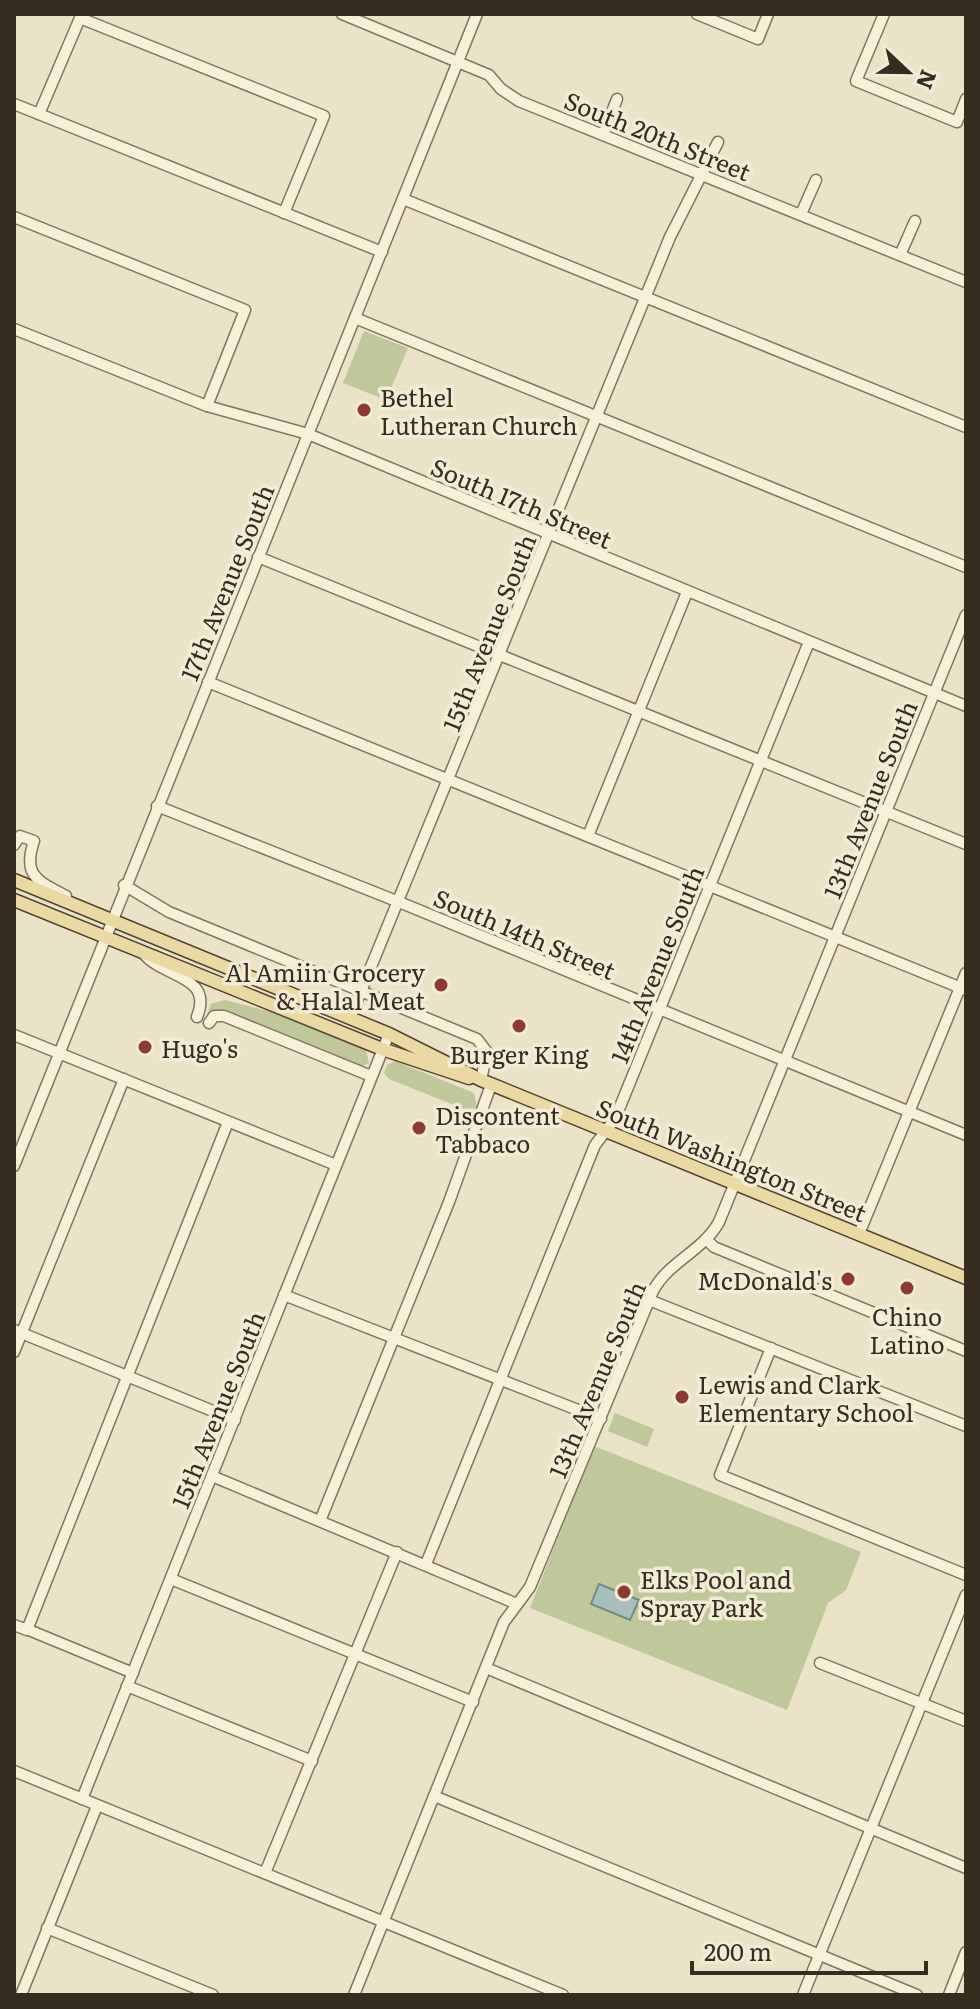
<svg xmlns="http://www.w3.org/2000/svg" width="980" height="2009" font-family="Literata,serif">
<rect width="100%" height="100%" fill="#eae3c7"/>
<!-- green -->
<g fill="#bfc79b">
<path d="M364,331l44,17 -22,52 -43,-17z"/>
<path d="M225,1000l55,14 86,36 3,13 -9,4 -140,-57 -13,5 4,-11z"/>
<path d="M395,1061l79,32 3,14 -8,4 -80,-32 -5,-6 3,-8z"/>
<path d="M615,1413l39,16 -7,18 -39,-16z"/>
<path d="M594,1446l267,106 -15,38 -18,13 -41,107 -257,-102z"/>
</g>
<!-- water -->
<path fill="#a8beba" stroke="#6f8c87" stroke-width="2" d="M599,1584l40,16 -9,20 -39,-16z"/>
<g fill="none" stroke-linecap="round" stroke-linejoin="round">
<defs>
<g id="minor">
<path d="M342,14l147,61 12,14 18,12 447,181"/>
<path d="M697,14l61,25 10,-25"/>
<path d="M884,14l-28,67 101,41 9,-23"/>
<path d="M14,104l368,148"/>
<path d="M39,114l41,-96 244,98 -40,97"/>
<path d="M603,135l14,-36"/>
<path d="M403,199l563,228"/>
<path d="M801,214l15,-34"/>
<path d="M14,217l231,93 -38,96"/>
<path d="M900,255l15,-34"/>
<path d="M355,318l611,249"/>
<path d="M14,329l193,77 101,28 658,272"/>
<path d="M258,557l708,287"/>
<path d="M208,682l758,308"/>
<path d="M157,806l242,96 567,233"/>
<path d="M588,836l99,-244"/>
<path d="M14,845l6,-9 14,5c-12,35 4,40 32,55"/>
<path d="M124,885l45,27 308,127 10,13 -6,28"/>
<path d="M144,954c19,24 70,21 53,63"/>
<path d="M350,1018l320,-781 48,-95"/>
<path d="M209,1023l5,-7h10l147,60"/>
<path d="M14,1035l322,130"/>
<path d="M14,1166l463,-1152"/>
<path d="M859,1234l107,-261"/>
<path d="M706,1239l8,8 252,104"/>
<path d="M284,1295l317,124"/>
<path d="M649,1300l317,126"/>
<path d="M14,1330l221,90"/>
<path d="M771,1348l-51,127 246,100"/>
<path d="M14,1352l110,-273"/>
<path d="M212,1476l305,128"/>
<path d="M320,1521l129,-319 42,-117"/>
<path d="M426,1564l169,-419 20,-26 194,-477"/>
<path d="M171,1579l302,123"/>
<path d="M14,1625l13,5 201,-508"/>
<path d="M24,1628l109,45"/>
<path d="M820,1663l146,58"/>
<path d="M486,1668l480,200"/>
<path d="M127,1686l185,75"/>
<path d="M14,1771l549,224"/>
<path d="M434,1796l483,199"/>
<path d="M82,1799l307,-765"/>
<path d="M265,1873l132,-321"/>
<path d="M47,1928l166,67"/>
<path d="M21,1995l76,-189"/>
<path d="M354,1995l150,-373 26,-35 123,-296c15,-29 50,-40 66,-69l247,-607"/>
<path d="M803,1995l163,-400"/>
<path d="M949,1995l17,-43"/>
</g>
<g id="major">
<path d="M14,880l375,154 92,46 485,198"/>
<path d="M14,900l368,149 87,29"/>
</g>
</defs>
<!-- minor casing -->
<use href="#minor" stroke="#84755e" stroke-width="13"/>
<!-- major casing -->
<use href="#major" stroke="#524432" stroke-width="15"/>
<!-- minor -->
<use href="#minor" stroke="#f6f0d9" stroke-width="10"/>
<!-- major -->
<use href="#major" stroke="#ead9a2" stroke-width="12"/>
</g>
<!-- markers -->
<g fill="#8d3a33" stroke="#f2ecd6" stroke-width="3">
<circle cx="364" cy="410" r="8"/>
<circle cx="441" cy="985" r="8"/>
<circle cx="519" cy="1026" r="8"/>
<circle cx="145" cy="1047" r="8"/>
<circle cx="419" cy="1128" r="8"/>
<circle cx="848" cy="1279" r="8"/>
<circle cx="907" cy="1288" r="8"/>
<circle cx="682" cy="1397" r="8"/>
<circle cx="624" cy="1592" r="8"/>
</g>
<g text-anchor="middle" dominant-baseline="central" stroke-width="7" stroke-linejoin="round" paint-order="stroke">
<!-- street labels -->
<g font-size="24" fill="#362c20" stroke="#f2ecd6">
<text transform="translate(658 135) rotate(22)">South 20th Street</text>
<text transform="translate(522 502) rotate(23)">South 17th Street</text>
<text transform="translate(226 582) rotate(-68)">17th Avenue South</text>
<text transform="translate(488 632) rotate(-68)">15th Avenue South</text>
<text transform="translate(869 799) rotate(-68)">13th Avenue South</text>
<text transform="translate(525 933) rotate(23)">South 14th Street</text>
<text transform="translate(656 964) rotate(-68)">14th Avenue South</text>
<text transform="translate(732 1159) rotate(22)">South Washington Street</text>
<text transform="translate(596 1379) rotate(-67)">13th Avenue South</text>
<text transform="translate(217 1409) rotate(-68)">15th Avenue South</text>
</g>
<!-- poi labels -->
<g font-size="24" fill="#362c20" stroke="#f2ecd6" text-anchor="start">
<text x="380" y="396">Bethel<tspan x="380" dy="28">Lutheran Church</tspan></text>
<text x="425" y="971" text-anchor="end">Al Amiin Grocery<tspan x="425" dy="28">&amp; Halal Meat</tspan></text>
<text x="161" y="1047">Hugo's</text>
<text x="519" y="1053" text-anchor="middle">Burger King</text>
<text x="435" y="1114">Discontent<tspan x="435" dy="28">Tabbaco</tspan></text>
<text x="832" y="1279" text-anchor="end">McDonald's</text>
<text x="907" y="1315" text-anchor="middle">Chino<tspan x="907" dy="28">Latino</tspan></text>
<text x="698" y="1383">Lewis and Clark<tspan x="698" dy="28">Elementary School</tspan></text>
<text x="640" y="1578">Elks Pool and<tspan x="640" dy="28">Spray Park</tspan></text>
</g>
</g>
<!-- border -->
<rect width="980" height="2009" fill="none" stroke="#362c20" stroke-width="32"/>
<!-- north arrow -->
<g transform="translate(908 72) rotate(112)" stroke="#f2ecd6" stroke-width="6" paint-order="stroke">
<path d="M0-6L14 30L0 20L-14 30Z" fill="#362c20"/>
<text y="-12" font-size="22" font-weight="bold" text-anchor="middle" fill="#362c20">N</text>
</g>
<!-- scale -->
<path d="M692 1961v12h234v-12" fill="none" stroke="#362c20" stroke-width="4"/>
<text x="704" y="1961" font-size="24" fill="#362c20" stroke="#f2ecd6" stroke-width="6" paint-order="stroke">200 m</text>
</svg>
